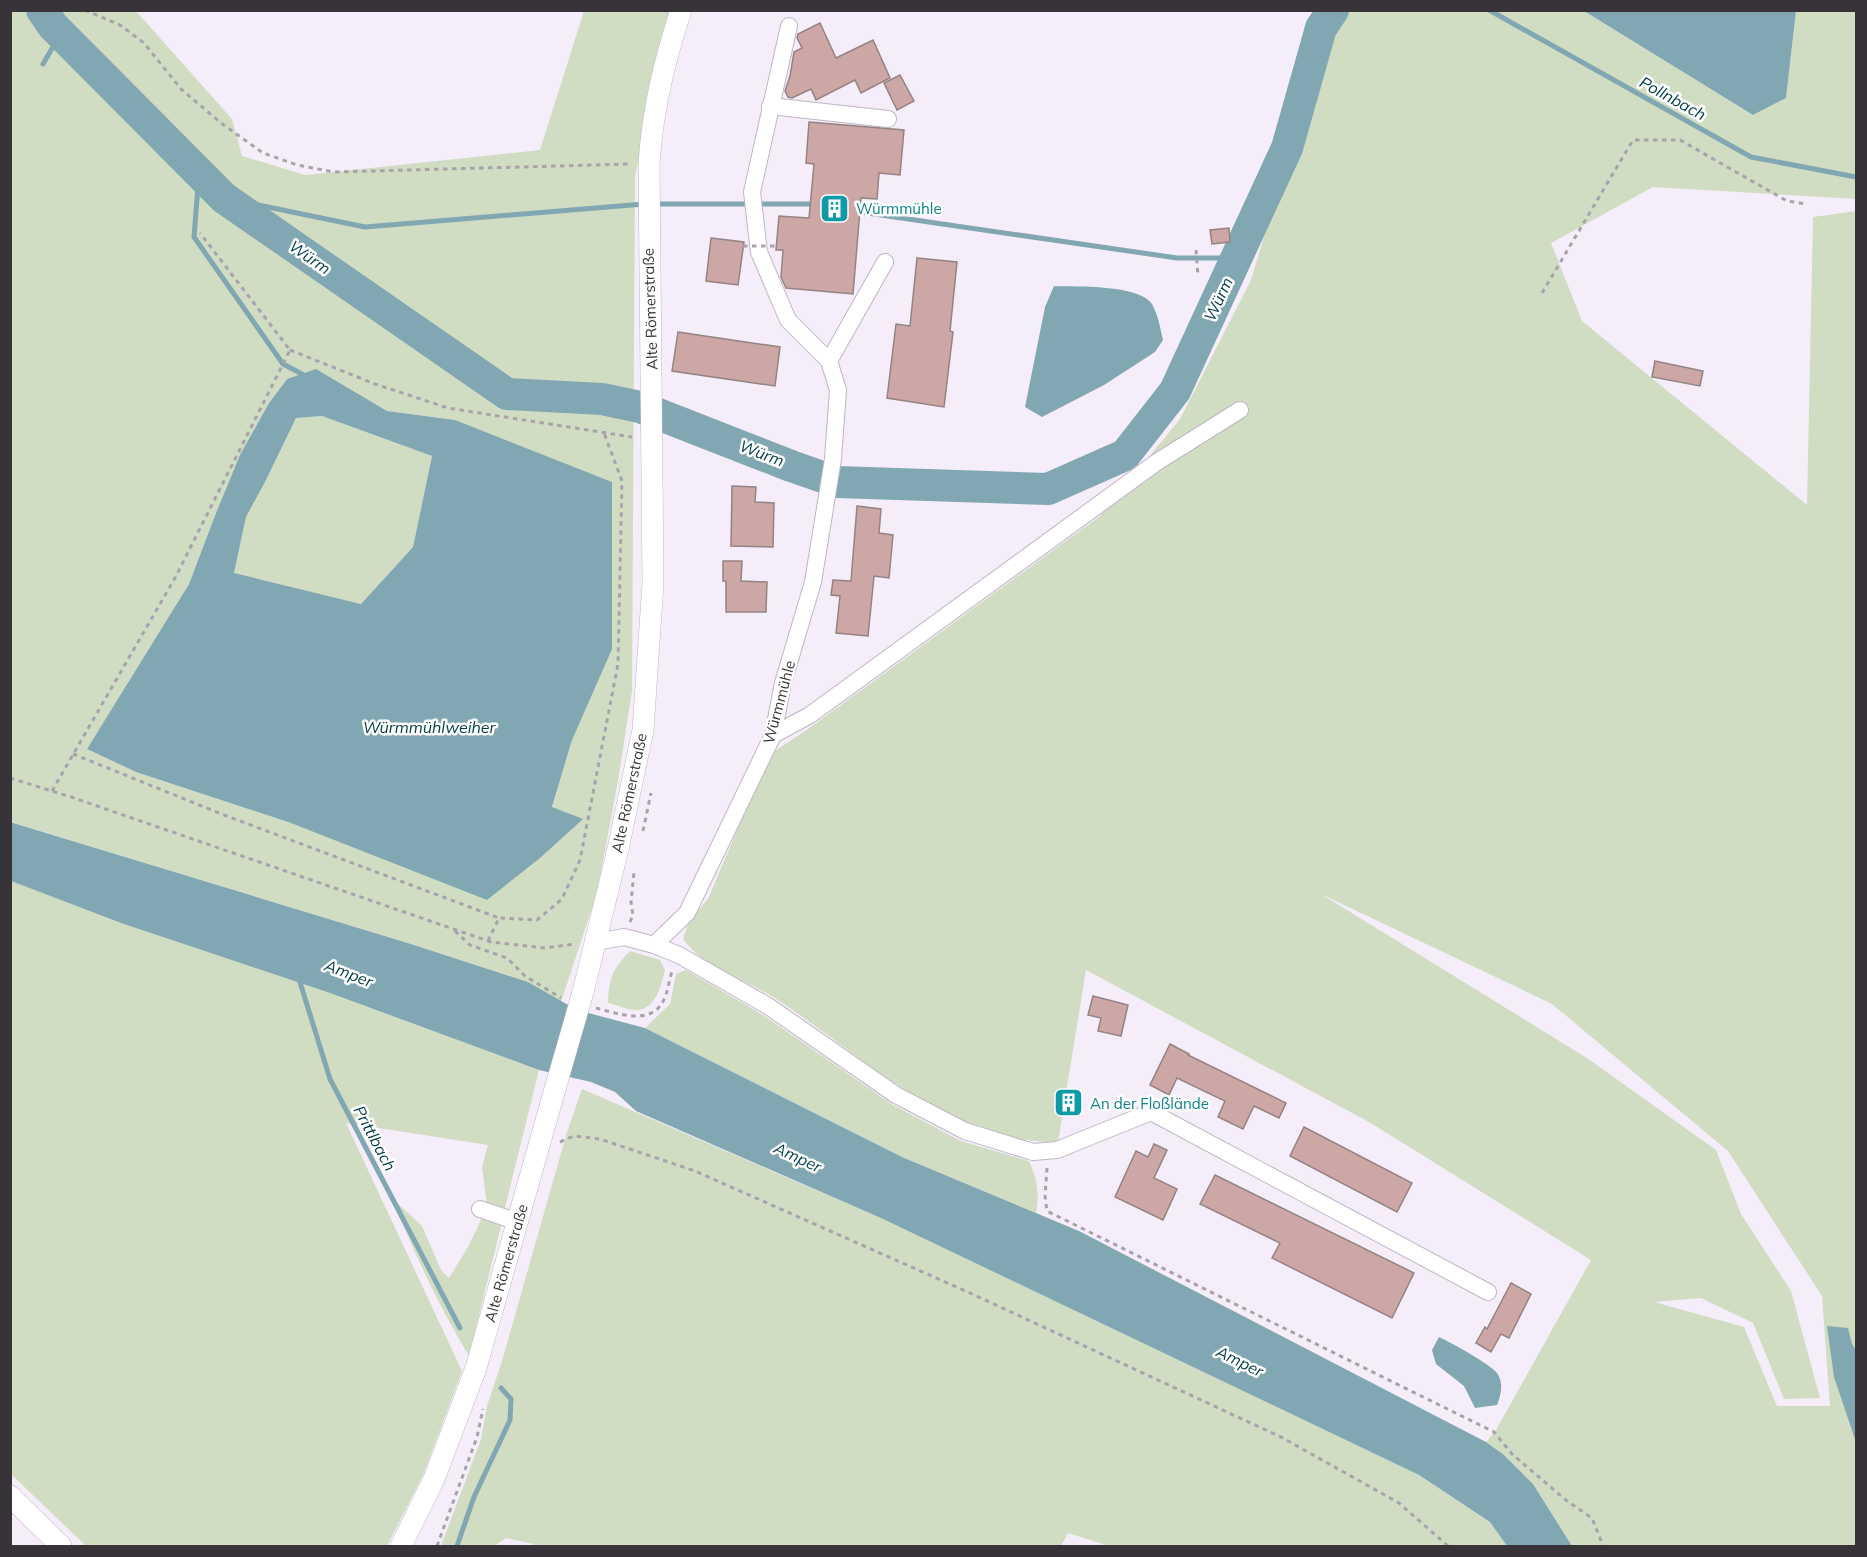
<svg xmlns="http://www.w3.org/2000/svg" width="1867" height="1557" font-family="Mulish,sans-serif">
<rect width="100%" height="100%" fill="#f6edfa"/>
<!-- green -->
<g fill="#d1ddc2" fill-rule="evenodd">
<path d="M10,11h126l96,108 10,37 63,19 235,-25 44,-139h87l-36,165 -3,515 -14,90 -21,112 -36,109 -33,-20 -117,-38 -400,-122zM316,370l71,41 68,9 117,320 -20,68 30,11 -291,4 -155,-51 -49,-23 102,-165 27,-71 24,-57 29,-53 18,-24z"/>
<path d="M1331,11h253l169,104 33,-17 10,-87h60v188l-203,-12 -102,56 31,78 225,184 6,-288 43,-6v1335h-284l-39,-62 -29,-29 -18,-13 10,-12 95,-170 -222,-138 -283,-152 -28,172c-106,2 -199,-89 -283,-144 -25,-15 -53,-26 -76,-42 -6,-5 -11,-11 -16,-17l6,-18 19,-22 61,-144 39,-26 292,-213 80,-97 71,-139zM1321,894l231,110 176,147 94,145 8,110h-53l-33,-79 -90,-25 47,-4 52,25 31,76 36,-1 -29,-107 -50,-77 -25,-64 -129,-92z"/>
<path d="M322,416l110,40 -19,91 -52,57 -127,-30 12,-57 19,-35 31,-64z"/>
<path d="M11,881l110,42 209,70 209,77 -35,142 -17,-6 -5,-39 6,-22 -142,-22 116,248 -39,104 -36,71h-301l-75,-72z"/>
<path d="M630,951l30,9 5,10c-4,15 -9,40 -29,40 -8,0 -19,-5 -28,-7 1,-26 5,-34 22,-52z"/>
<path d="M686,970l77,45 130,90 68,36 68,20c8,18 11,33 7,52l-134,-56 -257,-129 25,-24 6,-30z"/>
<path d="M582,1089l301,130 536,256 71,47 17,24h-398l-41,-13 -7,13h-523l-5,-2 -27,-6 -12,8h-53l40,-107 6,-33 15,-45 65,-229z"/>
<path d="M391,1197l31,29 19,44 8,8 19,-31 16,-33 18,8 -33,134c-31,-51 -55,-104 -78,-159z"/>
</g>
<!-- water -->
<g fill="#81a7b2" fill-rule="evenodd">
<path d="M1584,11h212l-10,87 -33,17z"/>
<path d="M1054,286c23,1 84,-2 98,18 6,11 8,23 11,36l-8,12 -51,33 -62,32 -17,-10 20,-100z"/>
<path d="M316,369l71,42 68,9 157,62v167l-40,91 -20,67 31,12 -43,39 -53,42 -196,-77 -155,-51 -49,-23 102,-165 27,-71 24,-58 29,-52 18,-24zM322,416l110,40 -19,91 -52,57 -127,-31 12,-56 19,-35 31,-64z"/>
<path d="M10,822l401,122 117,38 49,28 68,18 257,129 177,74 407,211 18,13 29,29 39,62h-65l-17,-24 -71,-47 -536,-256 -247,-108 -21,-19 -24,-10 -52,-12 -209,-77 -209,-70 -110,-42z"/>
<path d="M1827,1326l21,2 4,16 4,6v92l-22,-65z"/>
<path d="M1439,1337c11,5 51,27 58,36 7,10 4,22 0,32l-22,3 -11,-22 -28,-22 -4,-14z"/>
</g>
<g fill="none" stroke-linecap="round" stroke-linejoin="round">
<!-- stream -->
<g stroke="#81a7b2" stroke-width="5">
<path d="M1489,10l262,147 105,20"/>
<path d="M43,64l18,-31"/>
<path d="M199,173l-5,64 89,127 19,10"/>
<path d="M224,198l141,29 279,-23"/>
<path d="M653,204h158"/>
<path d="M860,212l317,46h59"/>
<path d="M299,979l31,100 130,249"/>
<path d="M457,1546l17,-49 36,-77 1,-21 -10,-11"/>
</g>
<!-- river -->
<path stroke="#81a7b2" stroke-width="32" d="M42,10l11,16 171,172 283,196 95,5 38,8 151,59 46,16 211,7 77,-34 50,-64 112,-243 34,-120 12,-18"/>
</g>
<!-- building -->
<g fill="#cda7a6" stroke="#938382" stroke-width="1.5">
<path d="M820,23l16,35 37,-18 17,38 -29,15 -6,-13 -39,20 -5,-11 -19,9 -4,-1 -3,-6 5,-15 4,-24 8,-4 -5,-10 1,-4z"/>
<path d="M900,75l14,26 -17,9 -13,-27z"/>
<path d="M809,122l95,8 -4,45 -21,-2 -2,26 -16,-1 -8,96 -67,-6 -5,-11 2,-27h-7l3,-34 30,2 5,-54 -8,-1z"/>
<path d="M1229,228l1,14 -18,2 -2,-14z"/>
<path d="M711,238l33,4 -6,43 -32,-4z"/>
<path d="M917,258l40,4 -7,69 3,1 -9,75 -57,-9 9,-74 14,2z"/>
<path d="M678,332l102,15 -5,39 -103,-15z"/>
<path d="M1655,361l48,10 -3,15 -48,-9z"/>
<path d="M732,486l24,1 -1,15 19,1 -1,44 -42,-1z"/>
<path d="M857,506l24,3 -2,24 14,2 -4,43 -15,-2 -6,60 -32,-3 4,-37 -9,-1 2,-15 18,1z"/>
<path d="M723,561h19l-1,20 26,1 -1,30h-40v-31h-3z"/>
<path d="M1093,996l35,9 -7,31 -23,-5 3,-13 -13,-3z"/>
<path d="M1170,1044l19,10 -1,1 98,48 -7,15 -25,-12 -11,23 -25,-12 7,-16 -48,-23 -8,17 -19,-10z"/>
<path d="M1304,1127l108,56 -15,29 -107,-56z"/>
<path d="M1154,1144l13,6 -13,28 23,11 -14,31 -48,-23 21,-46 12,6z"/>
<path d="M1215,1175l199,98 -22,45 -120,-60 8,-15 -80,-39z"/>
<path d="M1511,1283l20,11 -22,44 -8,-4 -10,18 -15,-9 9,-16 2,2z"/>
</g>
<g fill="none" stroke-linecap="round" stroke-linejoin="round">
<defs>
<g id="minor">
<path d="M770,106l118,13"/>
<path d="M829,361l56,-99"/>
<path d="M773,735l37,-20 347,-253 83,-52"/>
<path d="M595,942l29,-5 30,8 25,10 89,51 128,89 69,36 68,21 24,-2 94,-38 337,180"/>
<path d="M654,945l33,-32 86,-178 10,-52 30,-101 20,-123 5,-69 -9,-29 -41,-41 -29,-68 -7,-60 37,-166"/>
<path d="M480,1209l38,13"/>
</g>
<g id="major">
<path d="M583,992l35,-143 25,-119 10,-147 -4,-420c4,-55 15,-100 32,-153"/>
<path d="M10,1496l51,50"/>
<path d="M401,1546l33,-67 42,-111 79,-279"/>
</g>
</defs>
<!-- minor casing -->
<use href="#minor" stroke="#bfb6c2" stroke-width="18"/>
<!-- major casing -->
<use href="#major" stroke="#bfb6c2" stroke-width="22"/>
<!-- path -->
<g stroke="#a9a2ac" stroke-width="3" stroke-dasharray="4.5 4.5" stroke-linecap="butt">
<path d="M85,10l35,15 24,18 37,46 40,34 42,30 34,12 37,7 298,-8"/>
<path d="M1196,250l2,26"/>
<path d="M1542,293l91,-153h47l107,61 20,3"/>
<path d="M290,350l85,34 73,24 184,29"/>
<path d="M73,754l151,61 275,103"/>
<path d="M10,778l61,19 420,145 53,6 31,-4"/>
<path d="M52,791l123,-213 115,-228 -90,-117"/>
<path d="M643,831l8,-38"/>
<path d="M630,922l3,-7 -2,-13 3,-30"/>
<path d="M455,931l15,14 37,13 18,18 36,22"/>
<path d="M488,941l11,-23 38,2 25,-21 18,-39 38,-196 4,-183 -18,-48"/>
<path d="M596,1008c23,6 58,19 69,-11 4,-9 4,-19 8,-28"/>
<path d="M560,1142l14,-6 26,3 95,32 275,122 311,144 118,66 49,43"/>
<path d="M1047,1168l-2,28 2,15 447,221 18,22 55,47 25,17 11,28"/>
<path d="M437,1546l40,-109 6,-28"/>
</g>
<!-- minor -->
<use href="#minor" stroke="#fff" stroke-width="16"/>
<!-- major -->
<use href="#major" stroke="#fff" stroke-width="21"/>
<defs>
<path id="major-bridge" d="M555,1089l28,-97"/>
</defs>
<!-- major-bridge casing -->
<use href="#major-bridge" stroke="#bfb6c2" stroke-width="22" stroke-linecap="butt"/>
<!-- path-bridge -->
<path stroke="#a9a2ac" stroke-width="3" stroke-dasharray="4.5 4.5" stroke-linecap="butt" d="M743,246h34"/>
<!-- major-bridge -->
<use href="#major-bridge" stroke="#fff" stroke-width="21"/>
</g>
<!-- icons -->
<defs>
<symbol id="building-square" viewBox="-11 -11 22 22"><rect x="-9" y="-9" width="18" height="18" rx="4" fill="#0f9aa8" stroke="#fefefe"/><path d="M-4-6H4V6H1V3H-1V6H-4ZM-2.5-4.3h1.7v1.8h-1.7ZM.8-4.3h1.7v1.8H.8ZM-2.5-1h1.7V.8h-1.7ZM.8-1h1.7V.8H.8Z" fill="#fff"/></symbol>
</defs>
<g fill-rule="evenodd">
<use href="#building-square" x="818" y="192" width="33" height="33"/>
<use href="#building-square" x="1052" y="1086" width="33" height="33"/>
</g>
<g text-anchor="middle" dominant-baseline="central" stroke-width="5" stroke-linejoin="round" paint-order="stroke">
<!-- culture labels -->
<g font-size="15" fill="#0d838f" stroke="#fefefe" text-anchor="start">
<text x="856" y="208">Würmmühle</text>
<text x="1090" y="1103">An der Floßlände</text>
</g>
<!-- street labels -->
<g font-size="15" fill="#373338" stroke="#fefefe">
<text transform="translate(650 309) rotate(-92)">Alte Römerstraße</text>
<text transform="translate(779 702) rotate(-75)">Würmmühle</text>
<text transform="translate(629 793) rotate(-78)">Alte Römerstraße</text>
<text transform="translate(506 1263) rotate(-74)">Alte Römerstraße</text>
</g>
<!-- water labels -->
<g font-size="16" font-style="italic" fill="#003c49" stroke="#fefefe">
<text transform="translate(1673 98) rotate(29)">Pollnbach</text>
<text transform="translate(310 257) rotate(35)">Würm</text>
<text transform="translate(1218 299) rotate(-65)">Würm</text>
<text transform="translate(762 453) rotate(21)">Würm</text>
<text x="429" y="727">Würmmühlweiher</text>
<text transform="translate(349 973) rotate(21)">Amper</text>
<text transform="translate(375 1138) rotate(62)">Prittlbach</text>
<text transform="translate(798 1157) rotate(25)">Amper</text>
<text transform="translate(1240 1361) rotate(26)">Amper</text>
</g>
</g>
<!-- border -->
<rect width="1867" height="1557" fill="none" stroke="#373338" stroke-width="24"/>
</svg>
